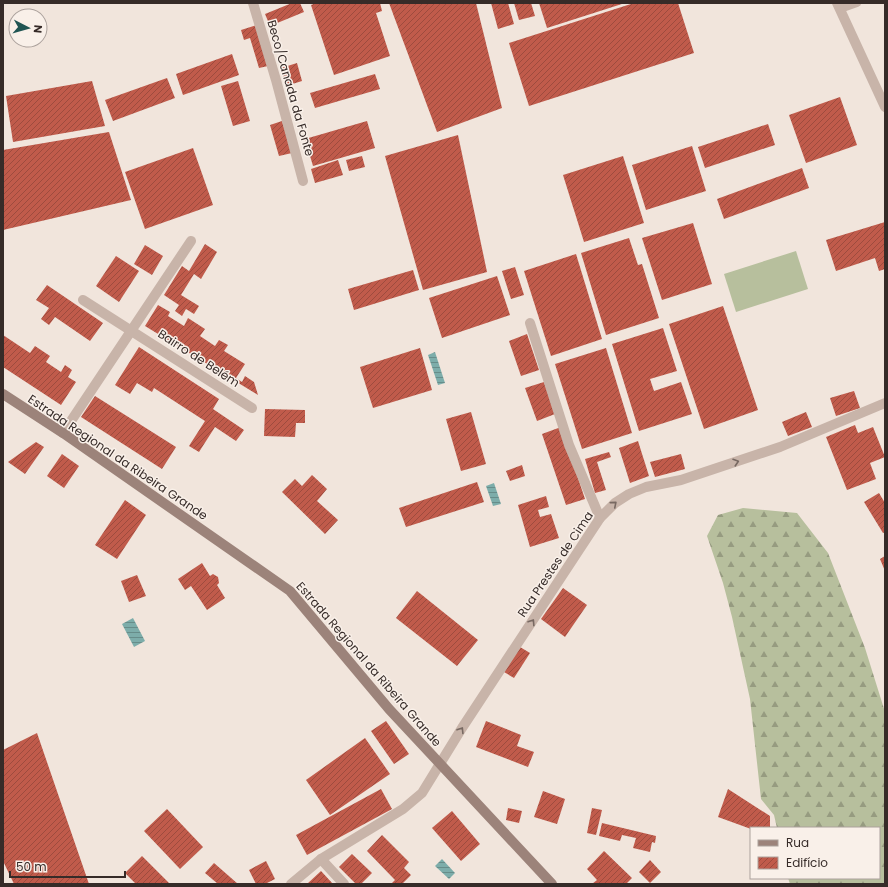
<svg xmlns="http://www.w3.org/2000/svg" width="888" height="887" font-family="Poppins,sans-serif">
<defs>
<pattern id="forest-firs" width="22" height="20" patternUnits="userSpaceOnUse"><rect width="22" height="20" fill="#b7bf9d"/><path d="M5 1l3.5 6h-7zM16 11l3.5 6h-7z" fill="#969b80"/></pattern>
<pattern id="water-rules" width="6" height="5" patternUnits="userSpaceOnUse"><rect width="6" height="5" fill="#7dadaa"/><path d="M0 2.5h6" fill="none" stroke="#678d8a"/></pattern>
<pattern id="building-hatch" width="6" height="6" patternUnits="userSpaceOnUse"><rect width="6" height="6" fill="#c05b4b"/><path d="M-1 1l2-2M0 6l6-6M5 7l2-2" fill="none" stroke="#9d4b3e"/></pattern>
</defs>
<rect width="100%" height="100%" fill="#f1e5dc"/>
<!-- forest -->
<path fill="url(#forest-firs)" d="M743,508l54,5 31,40 37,95 20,64v172h-95l-2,-6h91v-50h-102l-3,-13 -13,-16 -11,-100 -18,-82 -9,-34 -16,-47 11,-21z"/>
<!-- pitch -->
<path fill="#b7bf9d" d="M796,251l12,38 -72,23 -12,-38z"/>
<!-- water -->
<g fill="url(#water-rules)">
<path d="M435,352l10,31 -7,2 -10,-30z"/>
<path d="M494,483l7,21 -8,2 -7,-20z"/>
<path d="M133,618l12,23 -11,6 -12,-23z"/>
<path d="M442,859l13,14 -6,6 -14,-13z"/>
</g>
<!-- building -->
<g fill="url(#building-hatch)">
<path d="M292,3h8l4,9 -34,14 -5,-12z"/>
<path d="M316,3h64l2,8 -6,2 14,43 -56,19 -23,-70z"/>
<path d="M389,3h87l26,105 -65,24z"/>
<path d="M491,3h17l6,21 -16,5z"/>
<path d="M514,3h17l4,13 -16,4z"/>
<path d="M539,3h86l-78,25z"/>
<path d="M634,3h44l16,50 -165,53 -20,-63z"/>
<path d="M257,25l11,41 -9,2 -9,-30 -6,2 -3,-10z"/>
<path d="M232,54l7,21 -56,20 -7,-21z"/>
<path d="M297,63l5,18 -16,5 -5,-18z"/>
<path d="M375,74l5,15 -65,19 -5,-15z"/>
<path d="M167,78l8,20 -62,23 -8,-21z"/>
<path d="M92,81l13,45 -92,16 -7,-46z"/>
<path d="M238,81l12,40 -17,5 -12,-40z"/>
<path d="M840,97l17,48 -51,18 -17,-48z"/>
<path d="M282,121l10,32 -13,3 -9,-31z"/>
<path d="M367,121l8,27 -62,18 -8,-27z"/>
<path d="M768,124l7,21 -70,23 -7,-21z"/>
<path d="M109,132l22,68 -128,30v-80z"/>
<path d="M458,135l29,137 -64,18 -38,-134z"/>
<path d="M692,146l14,45 -60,19 -14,-45z"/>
<path d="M193,148l20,57 -68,24 -20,-57z"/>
<path d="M362,156l3,11 -16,4 -3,-11z"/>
<path d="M623,156l21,67 -60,19 -21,-67z"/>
<path d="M338,160l5,15 -28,8 -4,-14z"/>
<path d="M802,168l7,20 -85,31 -7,-20z"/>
<path d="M885,222v47l-6,2 -4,-13 -39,13 -10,-31z"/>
<path d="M693,223l19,61 -50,16 -20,-62z"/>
<path d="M629,238l9,27 4,-1 17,54 -53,17 -25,-82z"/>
<path d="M205,244l12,8 -16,27 -7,-5 -13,21 18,11 -5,8 -8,-5 -4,7 -7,-5 4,-6 -15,-10 18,-29 7,5z"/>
<path d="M145,245l18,11 -11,19 -18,-11z"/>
<path d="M576,254l26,85 -51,17 -27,-85z"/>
<path d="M116,256l23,15 -20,31 -23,-16z"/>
<path d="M515,267l9,28 -13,4 -9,-28z"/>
<path d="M413,270l6,20 -65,20 -6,-21z"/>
<path d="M497,276l13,39 -68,23 -13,-40z"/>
<path d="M47,285l56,38 -13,18 -35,-24 -6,8 -8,-6 8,-11 -13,-8z"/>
<path d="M158,305l12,7 -2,4 16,10 4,-8 17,11 -5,7 15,10 4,-6 9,5 -4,6 21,13 -9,14 6,4 3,-6 9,6 4,13 -113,-69z"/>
<path d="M723,306l35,104 -54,19 -35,-105z"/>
<path d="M663,328l14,43 -27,8 4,12 27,-9 11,32 -53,17 -27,-87z"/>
<path d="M527,334l12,36 -18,6 -12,-35z"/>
<path d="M3,335l27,18 5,-7 15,10 -4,6 15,10 4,-7 7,5 -4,7 8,5 -15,23 -58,-38z"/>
<path d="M139,347l80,52 -6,10 31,21 -8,11 -21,-14 -16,25 -10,-6 16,-25 -51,-33 -2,4 -15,-9 -7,11 -15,-9z"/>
<path d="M420,348l12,42 -59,18 -13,-41z"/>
<path d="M606,348l26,85 -50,16 -27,-85z"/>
<path d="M544,382l11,32 -18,7 -12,-33z"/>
<path d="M854,391l6,17 -24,8 -6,-18z"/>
<path d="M95,396l81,51 -14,22 -81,-52z"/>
<path d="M265,409l40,1v13h-9l-1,14 -31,-1z"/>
<path d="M471,412l15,52 -25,7 -15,-52z"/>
<path d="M806,412l6,15 -24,9 -6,-14z"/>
<path d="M855,425l3,8 15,-6 12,30 -15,6 6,16 -29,11 -21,-53z"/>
<path d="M561,427l24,72 -19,6 -24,-71z"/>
<path d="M638,441l11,35 -19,7 -11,-35z"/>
<path d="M36,442l8,5 -19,27 -17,-12z"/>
<path d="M609,452l2,5 -14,5 9,28 -11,3 -10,-34z"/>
<path d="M62,454l17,12 -15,22 -17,-12z"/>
<path d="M681,454l4,15 -30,8 -5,-15z"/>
<path d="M522,465l3,11 -15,5 -4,-10z"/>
<path d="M312,475l15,14 -10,12 21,19 -13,14 -43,-42 13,-13 7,7z"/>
<path d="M477,482l7,20 -78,25 -7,-19z"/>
<path d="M879,493l6,10v29l-2,1 -19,-31z"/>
<path d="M546,496l3,11 -11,3 2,7 11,-3 8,24 -29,9 -12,-42z"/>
<path d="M125,500l21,15 -29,44 -22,-14z"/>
<path d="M885,556v15l-5,-12z"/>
<path d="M202,563l8,13 3,-2 5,3 1,6 -2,2 8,13 -18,12 -16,-24 -6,4 -7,-11z"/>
<path d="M137,575l9,21 -17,6 -8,-21z"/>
<path d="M563,588l24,17 -22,32 -24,-18z"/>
<path d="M417,591l61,49 -21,26 -61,-48z"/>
<path d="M520,647l10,6 -16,25 -10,-6z"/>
<path d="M386,721l23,33 -15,10 -23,-33z"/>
<path d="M486,721l35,14 -4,11 17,6 -6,15 -52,-20z"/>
<path d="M37,733l22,64 30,87h-75l-11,-23v-111z"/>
<path d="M365,738l25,36 -60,41 -24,-35z"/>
<path d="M381,789l11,20 -85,46 -11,-20z"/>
<path d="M728,789l42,27v12h-19v1l-33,-12z"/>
<path d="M543,791l22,8 -8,25 -23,-7z"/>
<path d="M508,808l14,3 -3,12 -13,-3z"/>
<path d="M592,808l10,2 -6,25 -9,-2z"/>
<path d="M167,809l36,38 -23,22 -36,-38z"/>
<path d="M452,811l28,33 -19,17 -29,-33z"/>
<path d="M602,823l54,13 -1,7 -3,-1 -2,10 -17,-4 3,-10 -14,-3 -2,6 -21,-5z"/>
<path d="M382,835l27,27 -5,6 7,7 -9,9h-11l4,-4 -28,-29z"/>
<path d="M604,851l28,27 -6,6h-34l5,-4 -10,-11z"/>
<path d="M352,854l20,19 -11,11h-5l-17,-17z"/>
<path d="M142,856l28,28h-34l-11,-11z"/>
<path d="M650,860l11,12 -11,11 -11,-11z"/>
<path d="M266,861l9,18 -10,5h-9l-7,-14z"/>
<path d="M214,863l24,21h-20l-13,-11z"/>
<path d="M321,871l12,13h-26z"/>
</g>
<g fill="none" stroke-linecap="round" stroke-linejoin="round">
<!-- service -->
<path stroke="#c8b4a9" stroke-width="8" d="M840,9l17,-6"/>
<!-- minor -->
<g stroke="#c8b4a9" stroke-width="10">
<path d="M253,3l23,77 27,101"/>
<path d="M837,3l48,104"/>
<path d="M83,300l169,108"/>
<path d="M530,323l39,122 31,73"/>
<path d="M63,433l128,-192"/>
<path d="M321,859l23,25"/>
<path d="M291,884l30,-25 82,-50 19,-16 40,-65 138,-210 15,-15 14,-9 17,-7 35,-7 99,-33 105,-44"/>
</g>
<!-- secondary -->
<path stroke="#9c837a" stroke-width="10" d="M3,394l60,39 227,158 99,118 163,175"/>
</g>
<!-- one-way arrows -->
<defs><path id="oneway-chevron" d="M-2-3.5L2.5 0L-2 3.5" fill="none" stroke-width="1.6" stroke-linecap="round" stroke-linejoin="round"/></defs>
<g stroke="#786962">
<use href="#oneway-chevron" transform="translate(736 462) rotate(-18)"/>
<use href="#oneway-chevron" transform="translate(614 504) rotate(-40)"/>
<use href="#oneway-chevron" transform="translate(532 622) rotate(-57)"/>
<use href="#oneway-chevron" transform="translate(461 730) rotate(-58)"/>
</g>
<g text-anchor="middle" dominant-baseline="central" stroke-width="3" stroke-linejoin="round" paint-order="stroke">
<!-- street labels -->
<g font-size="12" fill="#362b28" stroke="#f9f0e9">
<text transform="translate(291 88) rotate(74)">Beco/Canada da Fonte</text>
<text transform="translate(199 358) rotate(33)">Bairro de Belém</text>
<text transform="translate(118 457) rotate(34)">Estrada Regional da Ribeira Grande</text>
<text transform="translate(555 564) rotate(-56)">Rua Prestes de Cima</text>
<text transform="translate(369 664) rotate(49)">Estrada Regional da Ribeira Grande</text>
</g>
</g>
<!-- border -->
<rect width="888" height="887" fill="none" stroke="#362b28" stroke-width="8"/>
<!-- legend -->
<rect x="750" y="827" width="130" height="52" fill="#f9f0e9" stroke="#aba19c"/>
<rect x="758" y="840" width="20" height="6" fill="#9c837a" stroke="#aba19c"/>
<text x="786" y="847" font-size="12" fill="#362b28">Rua</text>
<rect x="758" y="857" width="20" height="12" fill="url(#building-hatch)" stroke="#aba19c"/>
<text x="786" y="867" font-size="12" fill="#362b28">Edifício</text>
<!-- north arrow -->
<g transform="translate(28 28) rotate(96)"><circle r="19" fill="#f9f0e9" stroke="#aba19c"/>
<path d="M0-3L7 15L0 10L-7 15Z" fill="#205553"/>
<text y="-6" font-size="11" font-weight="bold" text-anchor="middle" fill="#362b28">N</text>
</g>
<!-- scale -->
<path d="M10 871v6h115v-6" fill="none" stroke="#362b28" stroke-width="2"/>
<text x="16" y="871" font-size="12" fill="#362b28" stroke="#f9f0e9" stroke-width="3" paint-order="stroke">50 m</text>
</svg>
